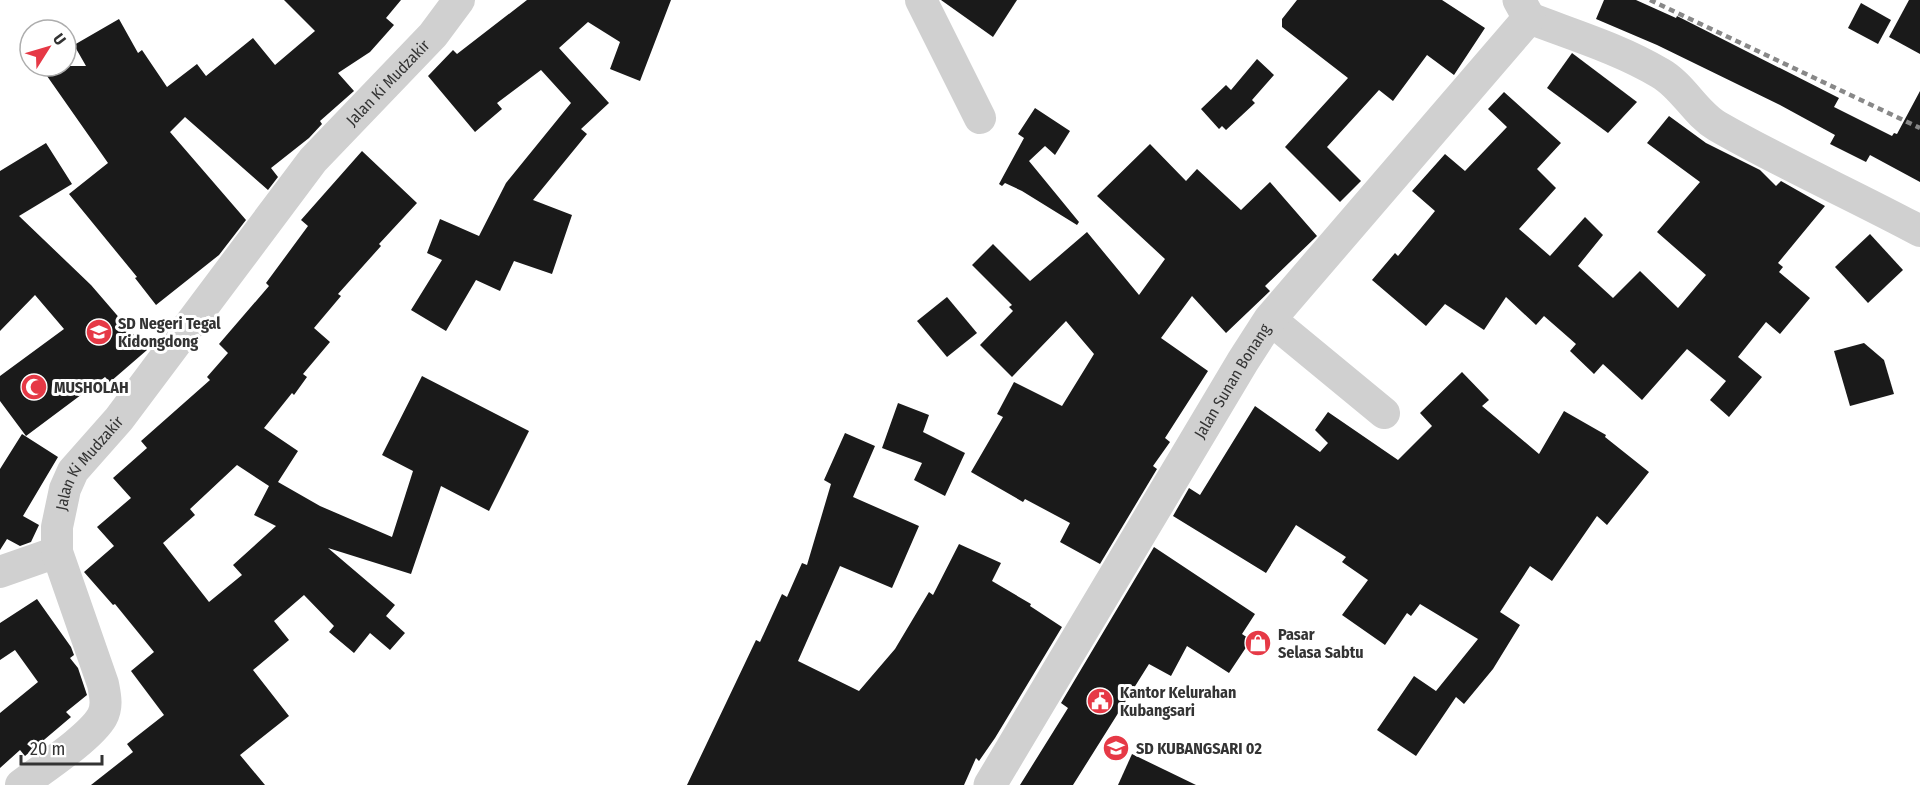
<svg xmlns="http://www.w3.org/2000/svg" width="1920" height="785" font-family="'Fira Sans Condensed',sans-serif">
<rect width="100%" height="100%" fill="#fff"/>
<!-- building -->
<g fill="#1a1a1a" fill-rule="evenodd">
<path d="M284,0h117l-15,18 8,7 -24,27 -32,21 16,18 -34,30 2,3 -13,14 -38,30 7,9 -10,13 -83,-73 -15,15 76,88 -27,35 -63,50 -21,-27 2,-1 -68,-83 39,-31 -68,-97h46l-12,-21 45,-26 19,34 4,-3 25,37 30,-23 9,12 47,-38 22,27 40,-34z"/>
<path d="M527,0h144l-31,81 -30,-12 10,-27 -32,-20 -29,26 50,55 -28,26 6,5 -54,66 39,15 -20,59 -38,-13 -14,30 -24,-11 -30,51 -35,-21 31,-50 -15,-7 13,-34 39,17 27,-53 65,-80 -30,-33 -44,33 5,6 -27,23 -47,-56 25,-26 4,4z"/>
<path d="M941,0h76l-24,37z"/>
<path d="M1297,0h145l43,28 -31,47 -27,-20 -34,46 -14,-11 -52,57 34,34 -21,21 -55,-55 63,-69 -66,-51v-8z"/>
<path d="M1604,0h32l40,18 1,-2 162,82 -5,9 58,29 2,-3 3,1 23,-43v91l-50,-27 -4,7 -36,-18 5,-9 -55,-30 -123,-60 -61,-26z"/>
<path d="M1909,0h11v54l-31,-17z"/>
<path d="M1861,3l30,17 -13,24 -30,-16z"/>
<path d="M1572,53l65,49 -29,31 -61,-45z"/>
<path d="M1257,59l17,16 -22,25 3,3 -29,27 -4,-4 -3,3 -18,-20 25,-24 5,5z"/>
<path d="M1504,92l57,51 -24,26 19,19 -37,41 31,27 35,-39 18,18 -25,31 35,32 27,-27 38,37 28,-33 -49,-43 43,-50 -53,-39 22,-27 37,27 54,27 16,16 5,-5 44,25 -47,57 5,4 -4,5 31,26 -30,36 -14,-12 -28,35 24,20 -33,40 -19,-17 16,-19 -39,-32 -45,51 -39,-36 -9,10 -24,-23 6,-7 -32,-28 -8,9 -30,-28 -22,33 -39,-26 -19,22 -54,-46 23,-27 3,3 37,-45 -23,-20 33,-37 20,17 42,-44 -19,-18z"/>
<path d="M1035,108l35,23 -15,24 -10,-9 -16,15 50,61 -2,3 -55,-34 -17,-8 -3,3 -3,-2 25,-46 -6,-4z"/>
<path d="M46,143l26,41 -53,32 72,69 56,65 -37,32 -5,-5 -79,59 -26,-35v-25l64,-47 -29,-34 -35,36v-160z"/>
<path d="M1150,144l36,37 11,-12 44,41 29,-28 47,54 -52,50 5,5 -44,42 -34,-37 -31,42 47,33 -43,67 5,4 -17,24 4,3 -57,95 -40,-22 10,-19 -45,-24 -2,3 -52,-30 32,-55 -6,-3 17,-32 48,24 32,-52 -28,-33 -54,56 -32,-32 33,-34 -4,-4 3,-2 -40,-40 21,-21 37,37 57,-49 52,63 26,-36 -68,-63z"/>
<path d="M362,151l55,52 -38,41 2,2 -43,48 3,2 -27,32 16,14 -27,32 4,3 -13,18 -2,-2 -28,35 34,23 -20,31 42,24 72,31 21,-66 -31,-16 40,-79 107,55 -40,80 -48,-25 -30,88 -83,-26 67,57 -9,11 19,17 -15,17 -20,-17 -16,20 -25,-21 5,-6 -30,-31 -30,26 15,19 -36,30 36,46 -49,39 25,30h-174l42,-33 -6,-8 37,-29 -33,-44 23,-19 -39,-48 -2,1 -29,-33 30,-26 -17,-19 34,-29 -18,-20 34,-30 -6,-7 69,-61 -3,-3 21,-24 -9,-9 50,-58 -3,-3 42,-57 -7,-6zM237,465l32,21 -15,29 22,11 -43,39 9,10 -33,27 -46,-59 32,-28 -5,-6z"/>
<path d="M1870,234l33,36 -35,33 -33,-36z"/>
<path d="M947,297l30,36 -30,24 -30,-36z"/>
<path d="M1864,343l20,17 10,34 -44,12 -16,-55z"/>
<path d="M1462,372l27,28 -7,6 57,48 25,-43 42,24 -1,2 44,35 -42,53 -10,-9 -45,65 -22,-15 -30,46 20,13 -27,44 -29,35 -8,-7 -40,59 -39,-26 37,-54 22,15 42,-52 -58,-35 -9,12 -4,-3 -22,32 -43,-30 26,-35 -26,-18 4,-5 -50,-32 -30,48 -93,-57 16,-28 11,7 55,-89 65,46 8,-9 -13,-13 13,-18 70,48 34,-34 -12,-13z"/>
<path d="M898,403l31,12 -6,17 42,21 -20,43 -31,-16 8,-17 -40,-15z"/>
<path d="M845,433l30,13 -22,51 66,29 -27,62 -52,-22 -42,95 61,30 36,-42 34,-57 4,3 26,-51 42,19 -9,18 39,23 -1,2 32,21 -67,111 -16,23 -3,-3 -12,27h-277l69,-145 4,2 22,-48 5,3 15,-34 5,2 24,-81 -7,-4z"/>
<path d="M22,434l36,23 -35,59 16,9 -8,17 -11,4 -13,-7 -7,11v-81z"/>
<path d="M1154,547l101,67 -13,20 9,6 -22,33 -42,-27 -16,30 -22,-12 -76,121h-53l48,-77 -7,-5z"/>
<path d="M37,599l34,48 3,8 -4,3 8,10 9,27 -21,17 5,5 -46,39 -5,-6 -20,18v-55l38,-31 -23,-32 -15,10v-37z"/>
<path d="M1132,754l64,31h-78z"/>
</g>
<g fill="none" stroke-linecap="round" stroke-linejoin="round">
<!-- minor -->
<g stroke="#d0d0d0" stroke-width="32">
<path d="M921,0l59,118"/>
<path d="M1529,18c44,17 91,31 131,55 23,13 35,40 57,53 66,38 136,69 203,105"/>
<path d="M1270,319l114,94"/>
<path d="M0,572l57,-20"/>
<path id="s1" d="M21,785c21,-16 69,-47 81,-68 6,-11 3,-22 1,-33l-46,-132v-25l8,-38 8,-18 46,-52 194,-259 120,-125 26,-35"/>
</g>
<!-- tertiary -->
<path stroke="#d0d0d0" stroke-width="33" id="s2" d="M990,785l253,-424 27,-42 259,-301 -10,-18"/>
<!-- rail -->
<path stroke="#888" stroke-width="4.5" stroke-dasharray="6 4.5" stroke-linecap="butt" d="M1650,0l270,128"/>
</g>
<!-- icons -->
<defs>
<symbol id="school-disc" viewBox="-11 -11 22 22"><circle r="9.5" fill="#e63946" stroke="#fff"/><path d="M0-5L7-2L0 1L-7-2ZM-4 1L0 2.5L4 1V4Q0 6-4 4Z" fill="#fff"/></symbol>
<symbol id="mosque-disc" viewBox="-11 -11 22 22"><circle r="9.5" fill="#e63946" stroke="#fff"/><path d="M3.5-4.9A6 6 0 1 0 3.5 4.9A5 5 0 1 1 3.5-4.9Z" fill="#fff"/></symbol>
<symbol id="shop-disc" viewBox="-11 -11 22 22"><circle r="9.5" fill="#e63946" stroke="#fff"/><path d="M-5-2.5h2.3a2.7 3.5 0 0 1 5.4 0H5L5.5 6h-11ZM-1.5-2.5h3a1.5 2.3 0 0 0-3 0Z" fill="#fff"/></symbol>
<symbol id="civic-disc" viewBox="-11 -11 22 22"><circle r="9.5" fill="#e63946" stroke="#fff"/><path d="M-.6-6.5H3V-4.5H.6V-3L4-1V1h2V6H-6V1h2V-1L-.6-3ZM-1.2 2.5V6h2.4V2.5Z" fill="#fff"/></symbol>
</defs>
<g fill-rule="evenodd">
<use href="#school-disc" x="84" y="317" width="30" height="30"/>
<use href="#mosque-disc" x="19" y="372" width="30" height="30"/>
<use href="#shop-disc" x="1243" y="628" width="30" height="30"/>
<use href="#civic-disc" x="1085" y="686" width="30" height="30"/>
<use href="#school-disc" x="1101" y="733" width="30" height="30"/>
</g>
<g text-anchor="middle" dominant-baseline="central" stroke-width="6" stroke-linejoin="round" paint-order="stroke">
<!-- street labels -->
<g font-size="16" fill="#333" stroke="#fff">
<text stroke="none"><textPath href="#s1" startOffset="864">Jalan Ki Mudzakir</textPath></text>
<text stroke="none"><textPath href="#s2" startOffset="471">Jalan Sunan Bonang</textPath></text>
<text stroke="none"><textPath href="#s1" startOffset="378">Jalan Ki Mudzakir</textPath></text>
</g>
<!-- poi labels -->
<g font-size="16" font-weight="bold" fill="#333" stroke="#fff" text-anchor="start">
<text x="118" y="323">SD Negeri Tegal<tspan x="118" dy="18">Kidongdong</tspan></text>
<text x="54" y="387">MUSHOLAH</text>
<text x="1278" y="634">Pasar<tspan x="1278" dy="18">Selasa Sabtu</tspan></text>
<text x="1120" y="692">Kantor Kelurahan<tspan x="1120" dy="18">Kubangsari</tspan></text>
<text x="1136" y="748">SD KUBANGSARI 02</text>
</g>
</g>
<!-- north arrow -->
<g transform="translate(48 48) rotate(53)"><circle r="28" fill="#ffffff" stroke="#adadad" stroke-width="1.5"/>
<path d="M0-4.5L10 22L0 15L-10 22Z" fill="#e63946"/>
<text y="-9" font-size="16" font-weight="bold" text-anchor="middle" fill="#333333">U</text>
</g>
<!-- scale -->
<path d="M21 755v9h81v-9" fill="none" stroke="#333333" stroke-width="3"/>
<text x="30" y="755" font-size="18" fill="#333333" stroke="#ffffff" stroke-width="4.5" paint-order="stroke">20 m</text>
</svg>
